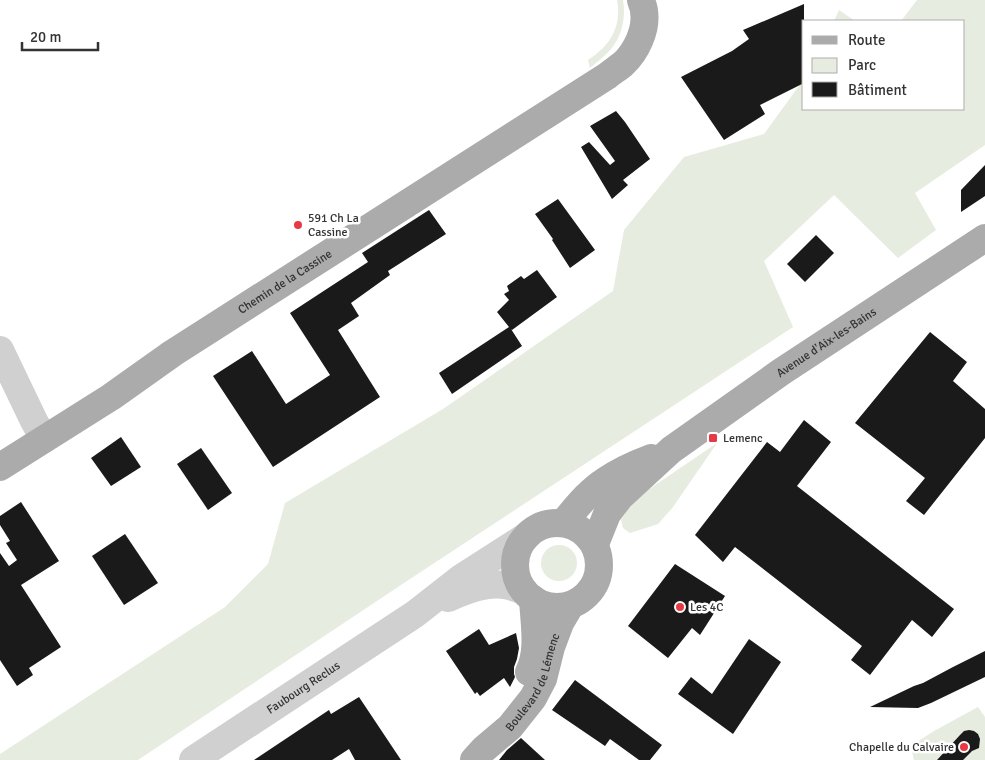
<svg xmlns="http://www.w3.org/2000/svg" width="985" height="760" font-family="Signika,sans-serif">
<rect width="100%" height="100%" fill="#fff"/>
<!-- green -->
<g fill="#e6ecdf">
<path d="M617,0h6c3,17 -1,36 -12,49 -6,7 -14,13 -21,19l-2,-8c22,-14 34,-33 29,-60z"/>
<path d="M917,0h68v145l-70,48 21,37 -38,28 -64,-63 -70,66 29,66 -383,252 -272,181h-138v-6l225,-147 43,-43 17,-61 158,-94 170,-118 11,-61 60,-73 80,-23 40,-55v30h160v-88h-63z"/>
<path d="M839,10l16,11h-21z"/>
<path d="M717,443l-44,64 -15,17 -28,9 -7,-5 -2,-8 7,-11 14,-15z"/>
<circle cx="559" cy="563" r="18"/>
<path d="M978,707l7,10v43h-71l-2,-9 2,-7 20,-13z"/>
</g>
<!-- building -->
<g fill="#1a1a1a">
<path d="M804,4v79l-44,22 5,9 -41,26 -43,-63 51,-26 17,-12 -6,-9z"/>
<path d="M616,111l9,11 25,37 -27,21 5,5 -16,14 -31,-52 8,-5 21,23 5,-4 -25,-35z"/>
<path d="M985,165v31l-24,16v-22z"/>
<path d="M558,199l37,51 -25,18 -18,-28 1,-1 -18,-25z"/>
<path d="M429,210l17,24 -58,37 2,4 -39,28 8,13 -21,14 42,67 -107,70 -60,-91 39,-25 34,53 44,-29 -40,-62 78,-51 -6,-9z"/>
<path d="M816,235l18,18 -29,29 -18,-18z"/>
<path d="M537,270l20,27 -45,33 -1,-1 11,17 -70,48 -13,-21 70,-46 -12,-15 12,-12 -5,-6 5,-3 -2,-5 14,-10 3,3z"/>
<path d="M930,332l37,30 -14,19 32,28v29l-61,77 -18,-14 19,-23 -70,-55z"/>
<path d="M804,420l27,22 -34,44 157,123 -22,28 -20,-17 -42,55 -19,-15 11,-14 -127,-99 -12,15 -28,-27 72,-93 13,10z"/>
<path d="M121,437l20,30 -30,19 -20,-28z"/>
<path d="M201,448l31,45 -24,17 -31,-46z"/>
<path d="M21,502l38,59 -38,24 40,62 -32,21 4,7 -16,11 -17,-26v-107l9,13 8,-6 -11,-17 4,-2 -10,-16v-9z"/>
<path d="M125,534l33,49 -34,22 -32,-49z"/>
<path d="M675,564l50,32 -25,39 -8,-7 -24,30 -40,-32z"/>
<path d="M479,629l10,16 27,-12 3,15 -2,11 -3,8v7l1,3 -5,10 -6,-9 -24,18 -3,-4 -2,2 -29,-43z"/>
<path d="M749,639l32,23 -48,72 -55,-40 13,-17 21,17z"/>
<path d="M985,651v26l-54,26 -13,5 -48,-1 44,-21 9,-3 30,-16z"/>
<path d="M575,680l87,65 -12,15h-11l-29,-21 -5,7 -53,-36z"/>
<path d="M359,697l42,63h-46l-6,-11 -17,11h-78l75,-50 2,4z"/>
<path d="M969,730l5,1 4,3 2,5 -1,9 -7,3 -9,9h-26l23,-25 4,-4z"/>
<path d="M521,738l24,22h-46l8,-10z"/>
</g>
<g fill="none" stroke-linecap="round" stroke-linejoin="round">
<!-- minor -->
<g stroke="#d0d0d0" stroke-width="28">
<path d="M0,350l34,71 10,18"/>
<path d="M448,598c19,-8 40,-17 61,-12 5,1 10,3 15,5"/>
<path id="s1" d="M193,760l222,-146 46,-36 67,-43"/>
</g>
<!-- major -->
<g stroke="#ababab" stroke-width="28">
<path id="s2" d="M0,467l111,-70 62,-44 61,-39 373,-238c5,-4 11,-8 16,-12 13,-12 24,-34 21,-53 0,-3 -2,-7 -3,-11"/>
<circle cx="557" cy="565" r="42"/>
<path d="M563,523c13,-15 25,-31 42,-42 14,-10 30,-17 46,-23"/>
<path id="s3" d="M595,544l12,-30 13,-17 51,-47 110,-78 204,-134"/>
<path d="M529,672c11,-21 5,-50 4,-73"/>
<path id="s4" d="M474,760l10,-11 26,-22 23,-29 10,-19 8,-32 9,-24 10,-17"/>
</g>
</g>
<!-- markers -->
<g fill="#e63946" stroke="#fff" stroke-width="2">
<circle cx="298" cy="225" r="5"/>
<rect x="708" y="433" width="10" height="10" rx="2.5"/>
<circle cx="680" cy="607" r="5"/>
<circle cx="964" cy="747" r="5"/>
</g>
<g text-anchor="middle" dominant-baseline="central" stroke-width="5" stroke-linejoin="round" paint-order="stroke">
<!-- poi labels -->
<g font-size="12" fill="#333" stroke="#fff" text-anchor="start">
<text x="308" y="218">591 Ch La<tspan x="308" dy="14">Cassine</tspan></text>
<text x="723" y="438">Lemenc</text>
<text x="690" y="607">Les 4C</text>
<text x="954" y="747" text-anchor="end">Chapelle du Calvaire</text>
</g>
<!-- street labels -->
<g font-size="12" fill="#333" stroke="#fff">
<text stroke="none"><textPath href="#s2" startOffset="340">Chemin de la Cassine</textPath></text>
<text stroke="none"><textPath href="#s3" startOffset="312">Avenue d'Aix-les-Bains</textPath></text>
<text stroke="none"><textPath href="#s4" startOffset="100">Boulevard de Lémenc</textPath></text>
<text stroke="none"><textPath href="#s1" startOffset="132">Faubourg Reclus</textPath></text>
</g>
</g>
<!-- legend -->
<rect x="802" y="20" width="162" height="90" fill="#ffffff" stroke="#adadad"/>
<rect x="812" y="36" width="25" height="8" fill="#ababab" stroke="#adadad"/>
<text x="848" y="45" font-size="15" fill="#333333">Route</text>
<rect x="812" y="58" width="25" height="15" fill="#e6ecdf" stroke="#adadad"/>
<text x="848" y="70" font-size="15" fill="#333333">Parc</text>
<rect x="812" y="82" width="25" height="15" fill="#1a1a1a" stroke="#adadad"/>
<text x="848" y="95" font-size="15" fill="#333333">Bâtiment</text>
<!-- scale -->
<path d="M22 42v8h76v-8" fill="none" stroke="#333333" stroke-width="2.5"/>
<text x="30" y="42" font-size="15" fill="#333333" stroke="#ffffff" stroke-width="4" paint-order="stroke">20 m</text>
</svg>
